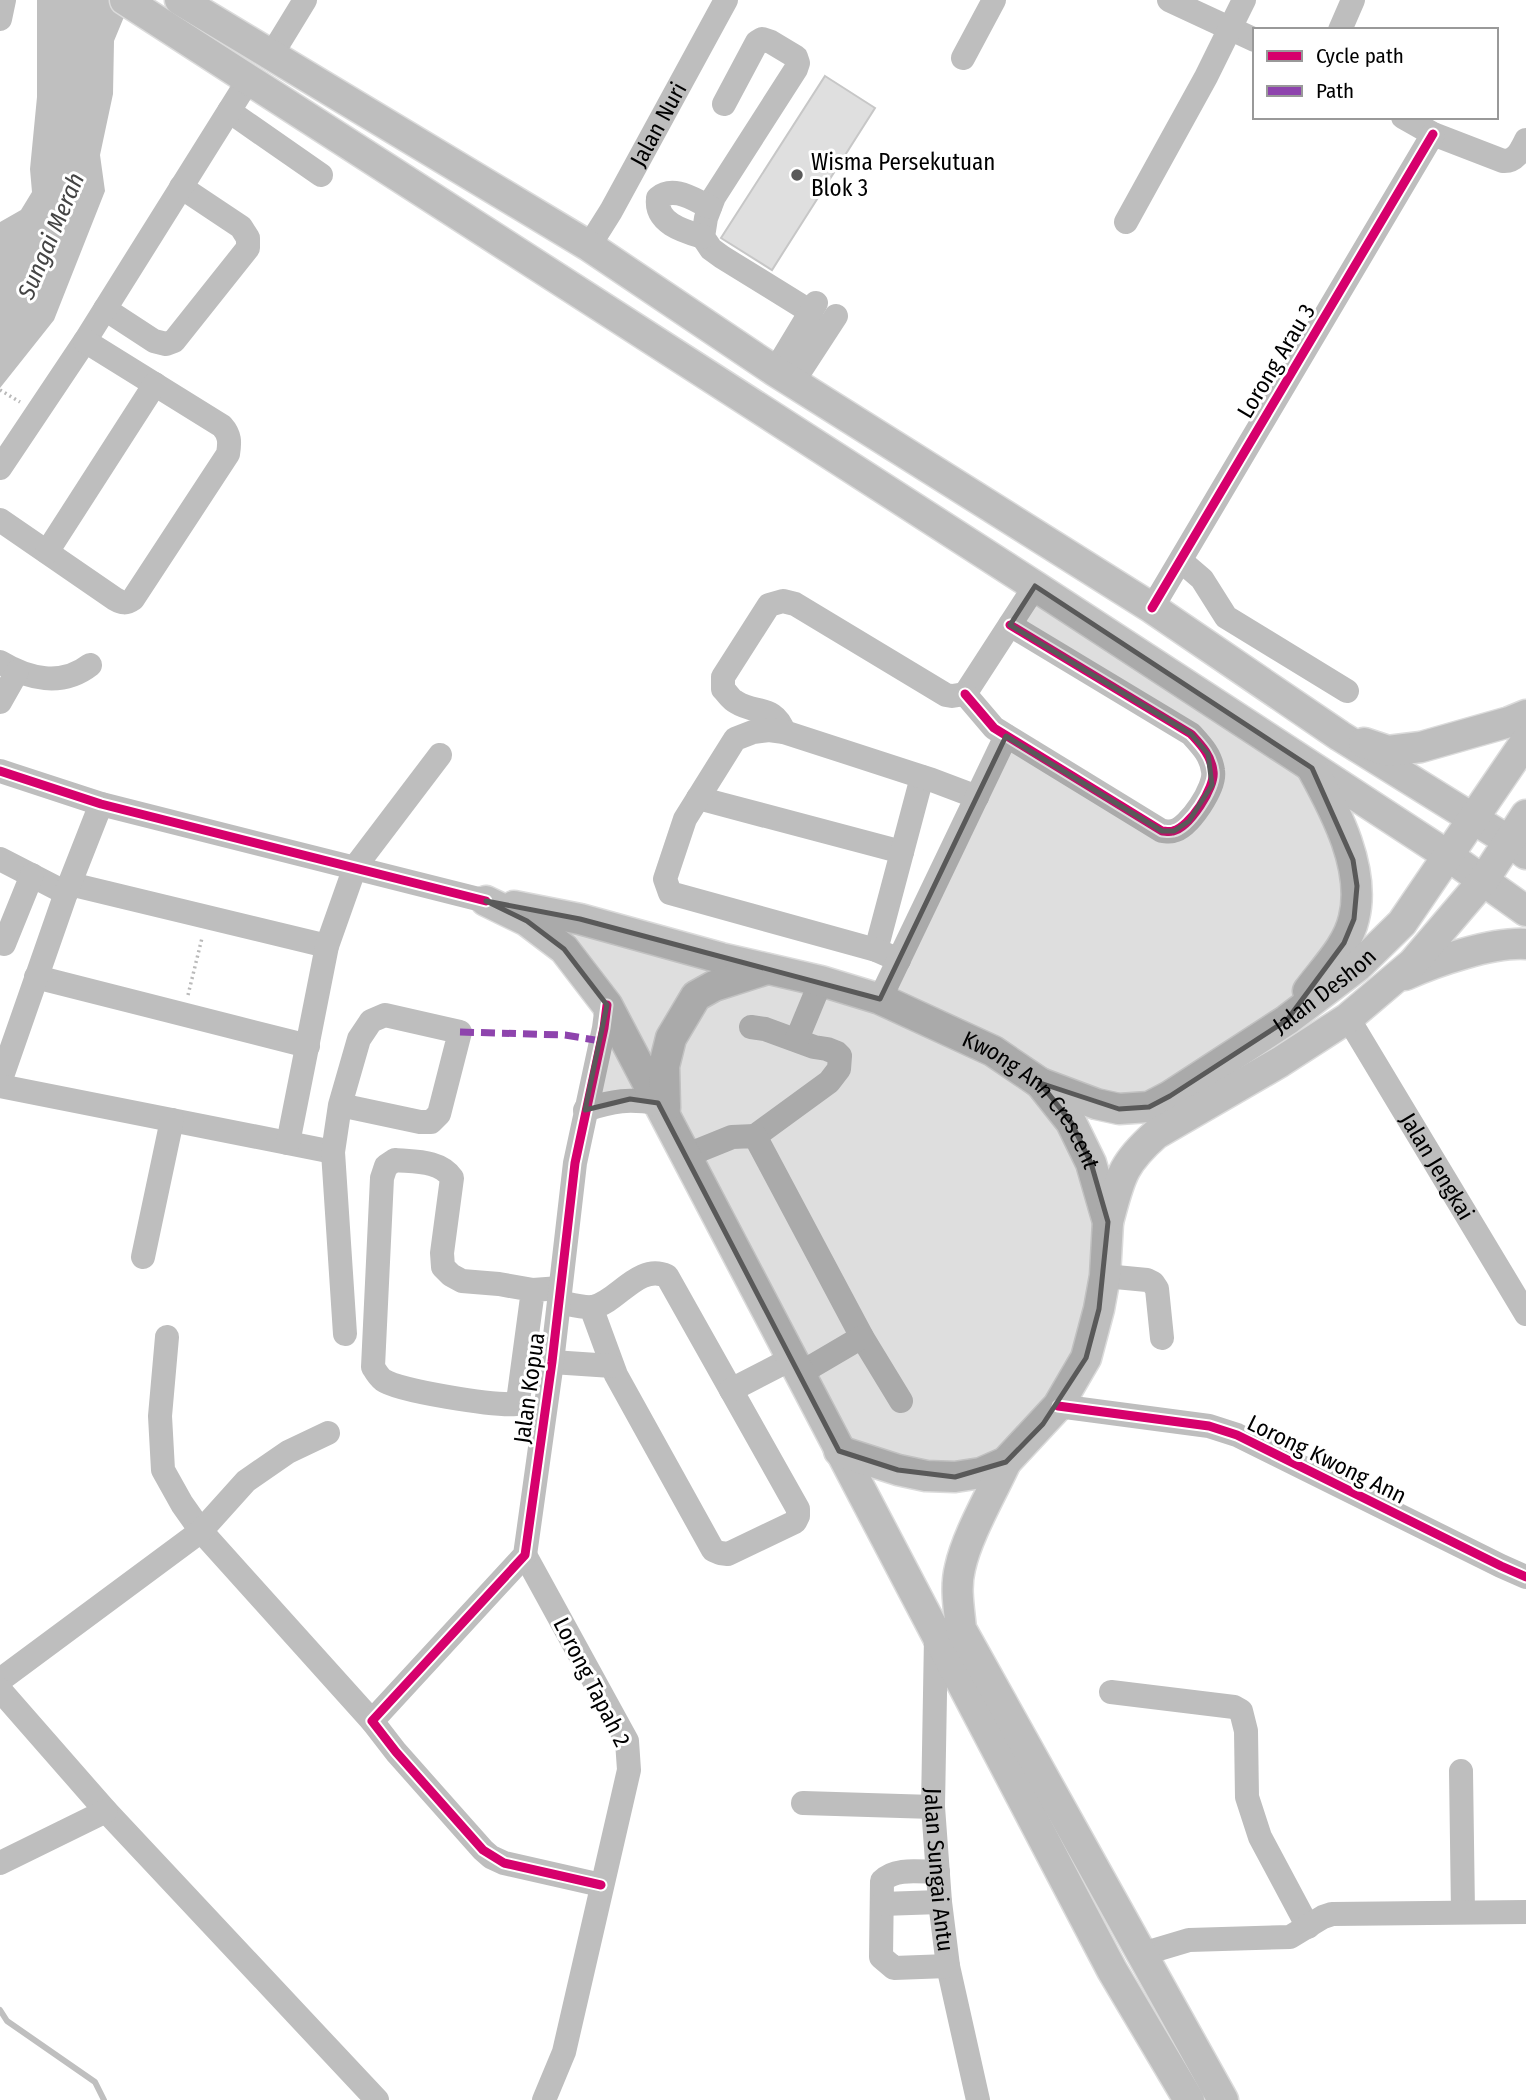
<svg xmlns="http://www.w3.org/2000/svg" width="1526" height="2100" font-family="'Fira Sans Condensed',sans-serif">
<rect width="100%" height="100%" fill="#fff"/>
<!-- water -->
<path fill="#bfbfbf" d="M37,0h94l-17,41 -1,53 -13,61 5,36 -51,129 -54,68v-166l21,-12 11,-18 -2,-23 7,-72z"/>
<g fill="none" stroke-linecap="round" stroke-linejoin="round">
<!-- stream -->
<path stroke="#bfbfbf" stroke-width="6" d="M0,2010l7,11 88,61 9,18"/>
</g>
<!-- building -->
<path fill="#dfdfdf" stroke="#c7c7c7" stroke-width="2" d="M825,76l50,32 -103,162 -51,-32z"/>
<g fill="none" stroke-linecap="round" stroke-linejoin="round">
<defs>
<g id="major">
<path d="M125,0l910,586 412,269 79,56"/>
<path d="M180,0l409,246 186,125 377,237 188,128 169,105 17,13"/>
<path d="M1364,743l24,8 33,-4 88,-25 17,-7"/>
<path d="M486,901l41,20 37,28 43,56 505,965 77,130"/>
<path id="s4" d="M514,906l66,13 141,39 100,23 59,18 113,52 47,32 31,39 20,41 17,59 -3,54 -6,33 -13,49 -28,48 -52,56 -25,11 -26,4 -29,-1 -28,-6 -59,-19"/>
<path d="M1405,975c31,-14 87,-33 121,-31"/>
<path d="M1308,991c16,-22 40,-45 46,-73 12,-49 -18,-106 -41,-148"/>
<path id="s5" d="M1040,1083l56,21 23,5 30,-2 21,-11 117,-76 71,-54 44,-43 124,-182"/>
<path d="M665,1108l-1,-42 7,-28 25,-42 18,-10 53,-17"/>
<path d="M1108,1222c12,-44 13,-57 48,-88l124,-72 68,-44 46,-39 19,-16 70,-82 43,-66"/>
<path d="M1006,1462c-14,31 -39,73 -46,106 -5,20 -1,40 1,61l262,471"/>
</g>
</defs>
<!-- major casing -->
<use href="#major" stroke="#dbdbdb" stroke-width="33"/>
<!-- path -->
<g stroke="#b9b9b9" stroke-width="3.5" stroke-dasharray="2 3.5" stroke-linecap="butt">
<path d="M0,390l20,12"/>
<path d="M188,995l14,-57"/>
</g>
<!-- minor -->
<g stroke="#bebebe" stroke-width="24">
<path d="M1169,0l86,40"/>
<path d="M0,19l4,-19"/>
<path d="M1340,30l13,-30"/>
<path d="M272,54l33,-54"/>
<path d="M963,58l31,-58"/>
<path d="M724,104l33,-62 5,-3 9,3 25,15 2,6 -2,6 -82,128 -8,21 -3,19 8,12 11,8 89,55"/>
<path d="M229,111l92,64"/>
<path d="M1403,117l30,17 70,27c13,1 18,-11 23,-21"/>
<path d="M1126,222l80,-145 38,-77"/>
<path d="M703,237c-20,-6 -48,-14 -45,-39 16,-13 36,2 52,9"/>
<path id="s1" d="M589,246l22,-35 115,-211"/>
<path d="M105,309l49,32 12,3 8,-3 74,-93v-10l-7,-11 -60,-40"/>
<path d="M775,371l41,-68"/>
<path d="M793,382l43,-66"/>
<path d="M0,468l85,-127 164,-262"/>
<path d="M0,520l115,79c7,4 11,5 18,0l95,-145c2,-12 2,-19 -6,-28l-137,-85"/>
<path d="M47,552l108,-168"/>
<path d="M1181,561l21,18 24,38 121,74"/>
<path d="M1152,608l281,-474"/>
<path d="M0,662c28,17 62,25 90,3"/>
<path d="M965,694l29,34 168,103c3,0 7,1 11,0 16,-3 43,-44 40,-60 -2,-16 -12,-26 -22,-37l-181,-109"/>
<path d="M965,694l70,-108"/>
<path d="M0,702l17,-30"/>
<path d="M784,732c-10,-28 -28,-17 -48,-30 -5,-2 -9,-9 -13,-13v-12l46,-72 14,-4 12,3 151,91 6,1 13,-2"/>
<path d="M0,771l101,33 385,97"/>
<path d="M698,798l204,54"/>
<path d="M0,859l66,34"/>
<path d="M70,884l257,62"/>
<path d="M4,944l28,-69"/>
<path d="M876,950l46,-173"/>
<path d="M899,960l-23,-10 -206,-57 -5,-14 20,-60 50,-80 18,-7 16,-2 15,2 148,48 45,17"/>
<path d="M36,977l272,69"/>
<path d="M880,999l126,-263"/>
<path id="s2" d="M1348,1018l178,296"/>
<path d="M751,1027l14,2 49,18 13,2 10,4 3,3 -1,13 -10,13 -74,54"/>
<path d="M797,1039l24,-58"/>
<path d="M0,1082l66,-189 35,-89"/>
<path d="M0,1086l333,66"/>
<path d="M340,1105l80,17h11l8,-8 21,-82 -75,-17 -14,6 -12,18 -19,66 -7,47 12,182"/>
<path d="M585,1110c30,-10 43,-11 73,-7"/>
<path d="M288,1143l39,-197 28,-79 85,-112"/>
<path d="M685,1156l47,-19 23,-1 107,201 39,64"/>
<path d="M143,1257l29,-137"/>
<path d="M1105,1276l42,4 6,3 4,6 5,49"/>
<path d="M533,1290l-14,104 -3,10c-21,2 -118,-13 -133,-24 -5,-4 -7,-8 -10,-13l9,-189 4,-12 9,-6c19,2 45,0 57,18l-10,75 1,14 8,8 11,6 37,3 34,6 27,-2"/>
<path d="M559,1302c10,2 24,6 34,5 25,-5 45,-44 74,-31l131,233v7l-3,6 -67,32 -8,-1 -7,-3 -97,-175 -25,-68"/>
<path d="M167,1337l-7,79 3,54 19,34 19,27 171,190 24,31 87,98 8,7 13,6 97,22"/>
<path d="M552,1362l60,4"/>
<path d="M799,1374l63,-37"/>
<path d="M731,1390l60,-31"/>
<path d="M1058,1406l151,20 28,9 264,131 25,11"/>
<path d="M525,1555l102,186 2,29 -65,282 -20,48"/>
<path id="s3" d="M936,1637l-3,170 7,95 8,64 30,134"/>
<path d="M0,1680l201,-149 45,-50 42,-29 40,-19"/>
<path d="M0,1690l106,121 271,289"/>
<path d="M1111,1692l123,15 7,4 5,20 1,66 13,40 48,90"/>
<path d="M372,1721l153,-166 27,-193 23,-199 29,-135 3,-23"/>
<path d="M1461,1771l2,141"/>
<path d="M803,1803l130,4"/>
<path d="M0,1863l106,-52"/>
<path d="M938,1872c-17,0 -43,-5 -56,9l-1,76 13,11 54,-2"/>
<path d="M882,1904l58,-2"/>
<path d="M1142,1954l47,-14 101,-3 33,-20 9,-3 194,-2"/>
</g>
<!-- major -->
<use href="#major" stroke="#bebebe" stroke-width="30"/>
<!-- quiet -->
<path stroke="#8e44ad" stroke-width="7" stroke-dasharray="14 7" stroke-linecap="butt" d="M460,1032l105,3 36,6"/>
<defs>
<g id="cycleway">
<path d="M1152,608l281,-474"/>
<path d="M965,694l29,34 168,103c3,0 7,1 11,0 16,-3 43,-44 40,-60 -2,-16 -12,-26 -22,-37l-181,-109"/>
<path d="M0,771l101,33 385,97"/>
<path d="M1058,1406l151,20 28,9 264,131 25,11"/>
<path d="M601,1885l-97,-22 -21,-13 -87,-98 -24,-31 153,-166 27,-193 23,-199 29,-135 3,-23"/>
</g>
</defs>
<!-- cycleway casing -->
<use href="#cycleway" stroke="#fff" stroke-width="13"/>
<!-- cycleway -->
<use href="#cycleway" stroke="#d6006c" stroke-width="9"/>
</g>
<!-- marked area -->
<path fill="#595959" fill-opacity="0.2" stroke="#595959" stroke-width="5" stroke-linejoin="round" d="M1035,586l277,182 41,92 4,26 -3,33 -10,24 -57,77 -117,76 -21,11 -30,2 -79,-26 31,39 20,41 17,59 -9,87 -13,49 -43,66 -37,38 -51,15 -57,-7 -59,-19 -181,-348 -28,-4 -45,11 22,-105 -43,-56 -37,-28 -41,-20 94,18 300,80 126,-263 156,95h12l15,-10 23,-36 -4,-31 -17,-20 -181,-109z"/>
<!-- markers -->
<circle fill="#595959" stroke="#fff" stroke-width="2.5" cx="797" cy="175" r="7"/>
<g text-anchor="middle" dominant-baseline="central" stroke-width="6" stroke-linejoin="round" paint-order="stroke">
<!-- street labels -->
<g font-size="23" fill="#000" stroke="#fff">
<text stroke="none"><textPath href="#s1" startOffset="140">Jalan Nuri</textPath></text>
<text transform="translate(1276 361) rotate(-59)">Lorong Arau 3</text>
<text stroke="none"><textPath href="#s5" startOffset="324">Jalan Deshon</textPath></text>
<text stroke="none"><textPath href="#s4" startOffset="565">Kwong Ann Crescent</textPath></text>
<text stroke="none"><textPath href="#s2" startOffset="173">Jalan Jengkai</textPath></text>
<text transform="translate(529 1388) rotate(-82)">Jalan Kopua</text>
<text transform="translate(1327 1459) rotate(26)">Lorong Kwong Ann</text>
<text transform="translate(592 1682) rotate(63)">Lorong Tapah 2</text>
<text stroke="none"><textPath href="#s3" startOffset="233">Jalan Sungai Antu</textPath></text>
</g>
<!-- poi labels -->
<g font-size="23" fill="#000" stroke="#fff" text-anchor="start">
<text x="811" y="162">Wisma Persekutuan<tspan x="811" dy="26">Blok 3</tspan></text>
</g>
<!-- water labels -->
<g font-size="24" font-style="italic" fill="#444" stroke="#fff">
<text transform="translate(51 236) rotate(-67)">Sungai Merah</text>
</g>
</g>
<!-- legend -->
<rect x="1253" y="28" width="245" height="91" fill="#ffffff" stroke="#999999" stroke-width="2"/>
<rect x="1267" y="51" width="35" height="10" fill="#d6006c" stroke="#999999" stroke-width="2"/>
<text x="1316" y="63" font-size="21" fill="#000000">Cycle path</text>
<rect x="1267" y="86" width="35" height="10" fill="#8e44ad" stroke="#999999" stroke-width="2"/>
<text x="1316" y="98" font-size="21" fill="#000000">Path</text>
</svg>
